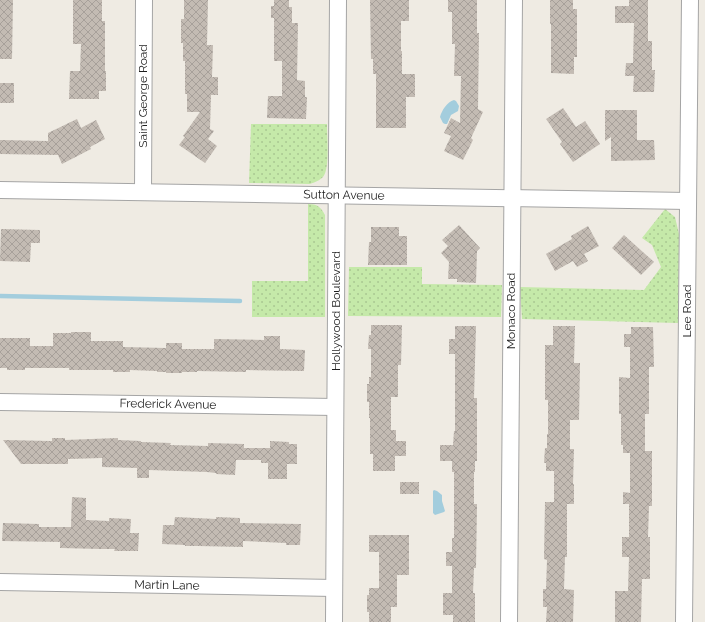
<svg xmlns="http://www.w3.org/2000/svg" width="705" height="622" font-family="Raleway,sans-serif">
<defs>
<pattern id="grass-dots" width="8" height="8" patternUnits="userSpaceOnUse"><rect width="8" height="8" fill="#c5e9a9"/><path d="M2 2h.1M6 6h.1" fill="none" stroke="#a9c791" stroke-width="1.8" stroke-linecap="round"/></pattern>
<pattern id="building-cross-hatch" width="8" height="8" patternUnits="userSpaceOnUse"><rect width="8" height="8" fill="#c3bbb3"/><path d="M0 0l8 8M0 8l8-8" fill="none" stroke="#a7a09a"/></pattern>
</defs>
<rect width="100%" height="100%" fill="#efebe3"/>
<!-- grass -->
<g fill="url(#grass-dots)">
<path d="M251,124h76c0,12 3,45 -4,53 -4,4 -8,5 -13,7l-61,-1z"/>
<path d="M308,204c9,0 13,3 17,11v102h-73v-36h56z"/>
<path d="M665,209l10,8 4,17 -1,89 -156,-4 -2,-32 124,3 17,-23 -9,-22 -10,-7z"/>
<path d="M349,267h73v17l80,1 -1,32 -153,-1z"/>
</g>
<!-- water -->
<g fill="#a3cddd">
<path d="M454,100l2,1 3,5 -1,5 -7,4 -4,9h-2l-2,-1 -3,-6c2,-7 7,-15 14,-17z"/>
<path d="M434,490l3,1 5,4v6l3,10 -1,1 -9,3 -2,-2v-22z"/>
</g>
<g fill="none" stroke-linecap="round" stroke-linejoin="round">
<!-- stream -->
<path stroke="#a3cddd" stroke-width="4.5" d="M0,296l240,5"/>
</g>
<!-- building -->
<g fill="url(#building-cross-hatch)">
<path d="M0,0h13l-1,59h-12z"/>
<path d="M73,0h29v21h3v50h1v20h-7v8h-30l1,-28h10l1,-27h-8z"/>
<path d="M184,0h24l-1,45h6l-1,32h6v18h-7l-1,34 4,2 -6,8 9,7 -12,17 -26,-18 6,-8 -2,-1 17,-24h-13v-18h-2v-33h-2v-18h-2v-24h3z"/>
<path d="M274,0h15v7h3v16h6l-1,57 8,1v16h2l-1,22 -39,-1 1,-22h14v-35h-8v-43h-3v-12h3z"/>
<path d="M370,0h39v21h-8v30h1v23h13v23h-9v31h-30v-54h-3v-15h-2z"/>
<path d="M448,0h29v33h2l-1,76 5,3 -12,26 2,2 -10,20 -19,-9 7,-15 -7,-3 7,-15 9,5 1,-47h-7l1,-32h-3v-32h-4z"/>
<path d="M550,0h23v9h4v48h-3v17l-23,-1v-49h-1z"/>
<path d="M629,0h19v41h4v29h3l-1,22h-21l1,-16h-9l1,-13h7l1,-40h-19v-17h14z"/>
<rect x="0" y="83" width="14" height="20"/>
<path d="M563,108l13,19 9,-6 15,23 -27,18 -13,-18 2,-2 -16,-23z"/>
<path d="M605,110h32v30h17l1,20 -44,1v-24l-6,4z"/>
<path d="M77,119l4,9 15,-8 9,19 -15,8 1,2 -29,15 -4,-9 -58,-1v-14l48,1v-8z"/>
<path d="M459,225l21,23 -3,3 -1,32 -19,-1v-3h-9l1,-17 -8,-9 7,-7 -6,-6z"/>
<path d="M588,226l11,20 -15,8 4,7 -11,6 -4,-6 -18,10 -9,-17 26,-15 -1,-3z"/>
<path d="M371,227h28v9h8v29h-39l1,-23h2z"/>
<path d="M1,229l39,1v13h-9l-1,19 -30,-1z"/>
<path d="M624,235l30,27 -13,13 -29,-27z"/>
<path d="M371,325h31l-1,40h-3v32h-7v33h5v11h10v15h-11v15h-22v-17h-3v-36h-1v-16h-2v-18h2v-7h2v-28h-3l1,-14h2z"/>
<path d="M455,326h21l-2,72h3v63h-2v11h-1v32h3l-1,64h-2l-1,25h2v29h-22v-7h-10v-22h9v-27h-6v-14h6v-14h2v-66h-2v-11h-12v-16h13l1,-14h1v-77h-6v-15h6z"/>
<path d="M553,326h22l-1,37h6l-1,57h-9v29h4l-1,35h1v20h-7v53h-2l-1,32 10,1 -1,32h-27l1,-15h-4v-18h3l1,-29 -3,-1 1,-57h9v-31h-8v-8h-2l1,-15h2v-14h1v-34h-3v-55h8z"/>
<path d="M631,327h22l1,40h-5v47h-4v37h7v55h-3l-1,31h2v42h-8l-1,43h-26v-31h13l1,-34h-7v-20h7v-33h-6v-12l7,1v-40h-7v-8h-2v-31h-2v-37l11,1v-31h-6v-13h7z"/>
<path d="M71,332h20v9h32v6l43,1v-5h16v6h32v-10l50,1v-4h16v13l25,1 -1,21 -58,-1v2l-49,-1v1h-15v1h-16v-1h-9v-1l-27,-1v2h-17v-2h-44v-2h-44v2h-18v-2h-7v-30h30v8h23v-13h18z"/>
<path d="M52,438h13v2l53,-2v2l23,1v1l30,1 -1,2 38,1v-3l36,1v4h26v-7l19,1v2h8v20h-10v15h-19v-16h-7v-3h-25l-1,15 -19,-1v-1l-9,-1 -58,-2v8h-12v-10l-35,-1v-9l-34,1v5h-47l-18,-24 49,1z"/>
<rect x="400" y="482" width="19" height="12"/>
<path d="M72,497l14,1v22l23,1v-3l22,1 -1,14h9l-1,18h-24l1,-2h-14l-41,-1v-6l-58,-1 1,-18 36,1v3h32z"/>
<path d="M175,517l41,2v-2l24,1v5l61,1 -1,21h-14v-2l-43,-2v6l-45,-1h-13v-1l-23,-1 1,-19h11z"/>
<path d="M369,535h40v40h-12v32h-6v15h-22v-10h-2v-17h2v-7h10v-36h-10z"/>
</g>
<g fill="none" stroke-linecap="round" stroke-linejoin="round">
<defs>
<g id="minor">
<path d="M0,190l688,11"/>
<path d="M143,192l1,-192"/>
<path d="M0,402l335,5"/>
<path d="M0,582l334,6"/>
<path d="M334,622l4,-622"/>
<path d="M509,622l5,-622"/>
<path d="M684,622l6,-622"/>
</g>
</defs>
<!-- minor casing -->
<use href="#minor" stroke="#a5a5a5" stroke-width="18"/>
<!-- minor -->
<use href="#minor" stroke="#fff" stroke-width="16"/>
</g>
<g text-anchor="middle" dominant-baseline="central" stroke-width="3.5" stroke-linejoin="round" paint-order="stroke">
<!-- street labels -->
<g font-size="12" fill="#1e1e1e" stroke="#fff">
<text transform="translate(143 96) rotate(-90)">Saint George Road</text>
<text transform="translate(344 195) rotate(1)">Sutton Avenue</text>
<text transform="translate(336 311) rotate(-90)">Hollywood Boulevard</text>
<text transform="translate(511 311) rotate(-90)">Monaco Road</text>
<text transform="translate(687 311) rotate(-90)">Lee Road</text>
<text transform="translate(168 404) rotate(1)">Frederick Avenue</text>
<text transform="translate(167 585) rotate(1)">Martin Lane</text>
</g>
</g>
</svg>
